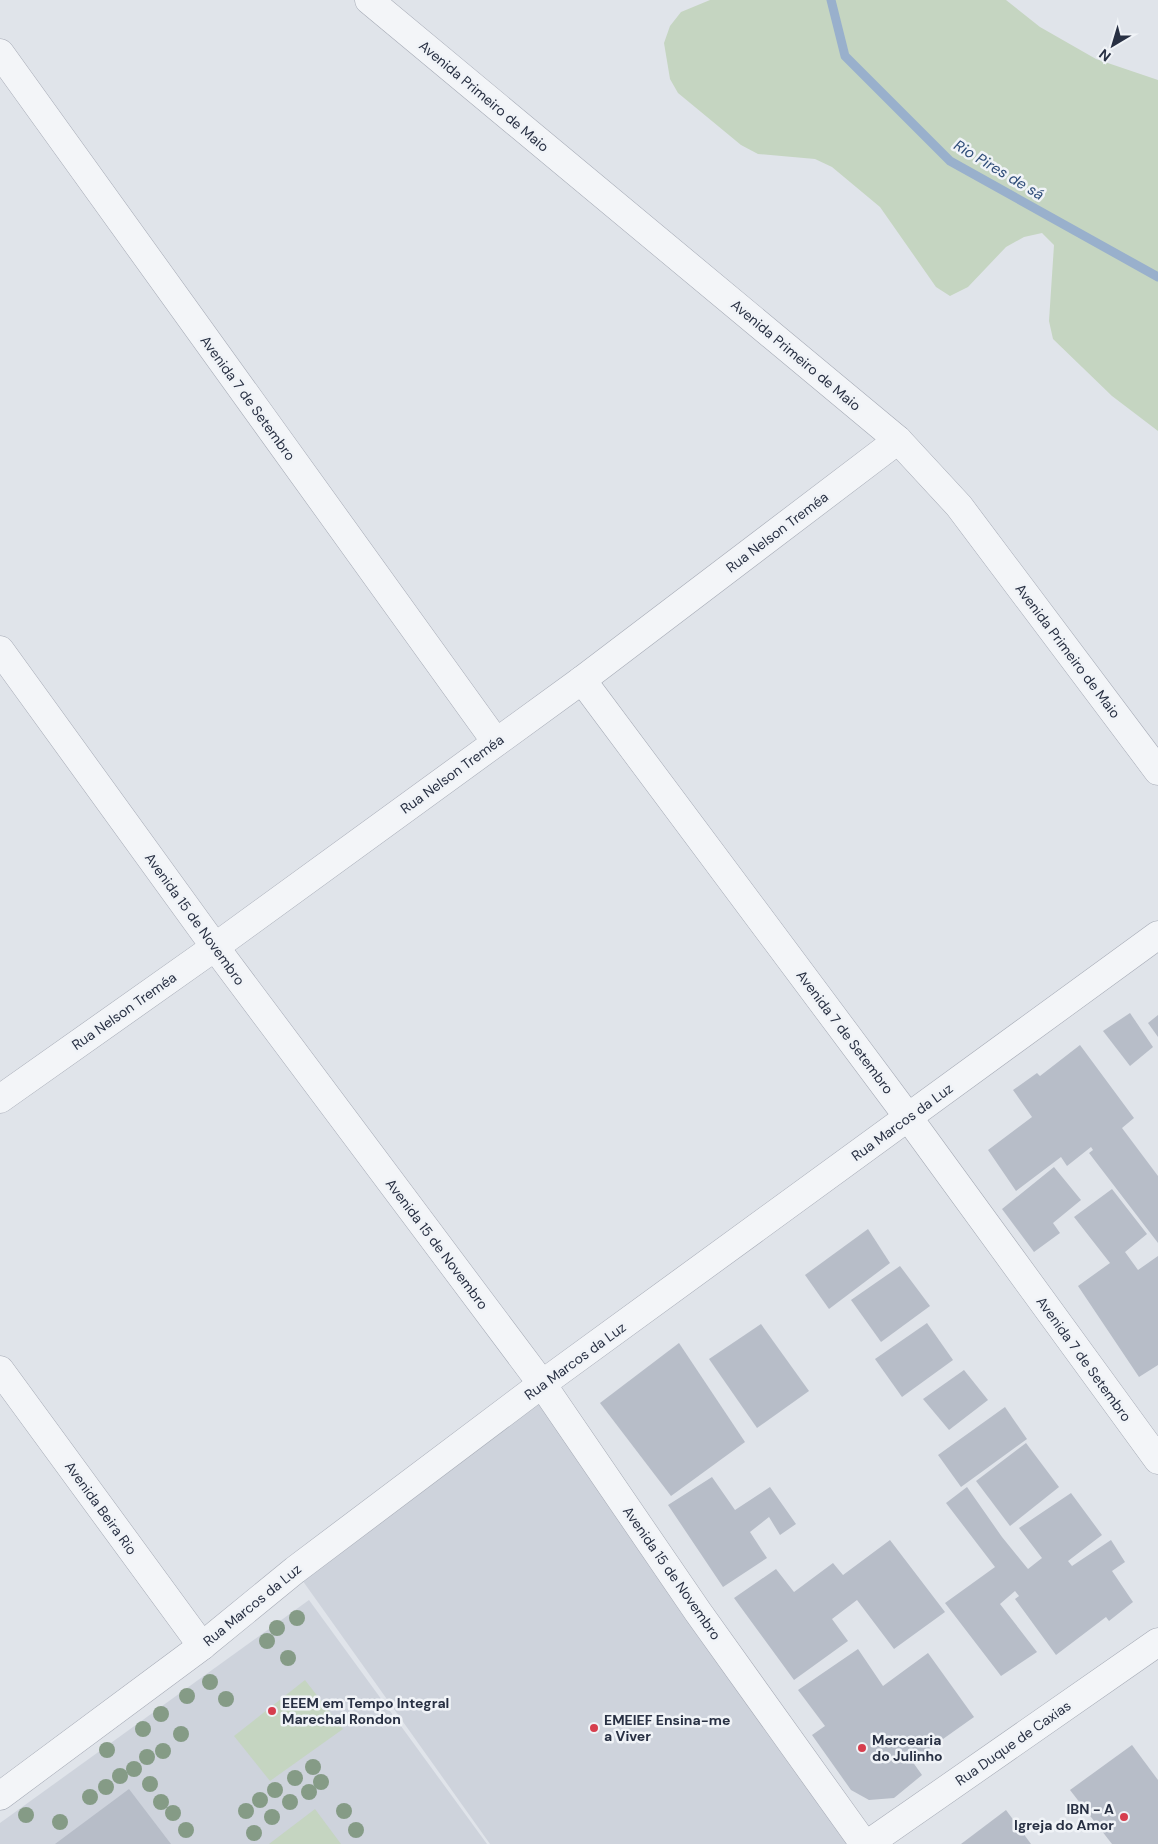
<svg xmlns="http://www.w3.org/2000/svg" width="1158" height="1844" font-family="'DM Sans',sans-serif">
<rect width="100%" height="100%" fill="#e0e4ea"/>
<!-- built -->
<g fill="#ced3dc">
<path d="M542,1384l322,460h-374l-195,-274z"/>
<path d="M309,1600l178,244h-487v-21z"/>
</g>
<!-- green -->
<g fill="#c5d5c1">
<path d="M710,0h296l34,27 56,32 62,21v351l-46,-35 -59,-57 -4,-18 5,-76 -12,-12 -18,4 -18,10 -38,40 -18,9 -14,-9 -56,-80 -48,-40 -17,-8 -57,-5 -17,-9 -63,-52 -8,-14 -6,-36 6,-17 11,-14z"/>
<path d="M305,1680l38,49 -73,52 -36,-45z"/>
<path d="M315,1809l26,35h-72z"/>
</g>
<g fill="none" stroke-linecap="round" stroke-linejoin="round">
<!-- stream -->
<path stroke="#99b0cc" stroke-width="9" d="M831,0l14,56 105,105 208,116"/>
</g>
<!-- building -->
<g fill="#b7bdc8">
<path d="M1130,1013l23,34 -23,19 -27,-35z"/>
<path d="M1158,1015v22l-10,-14z"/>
<path d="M1080,1045l54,73 -12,10 36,48v67l-69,-90 4,-3 -2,-3 -24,19 -6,-9 -45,34 -28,-41 44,-33 -19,-27 24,-17 3,3z"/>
<path d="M1054,1167l27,33 -28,23 7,10 -26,19 -32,-43z"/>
<path d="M1112,1189l35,45 -22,18 13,18 20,-14v109l-19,12 -61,-91 32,-23 -36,-46z"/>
<path d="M868,1229l22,34 -61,46 -24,-34z"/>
<path d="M900,1266l30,40 -49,36 -30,-42z"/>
<path d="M927,1323l26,37 -51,37 -27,-38z"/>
<path d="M761,1324l48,67 -52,37 -48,-69z"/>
<path d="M679,1343l66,99 -74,54 -71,-93z"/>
<path d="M964,1370l24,30 -39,30 -26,-31z"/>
<path d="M1005,1407l22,32 -66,48 -23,-32z"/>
<path d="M1026,1443l33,44 -49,39 -34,-45z"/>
<path d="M712,1477l23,33 35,-23 26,37 -16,11 -11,-18 -19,15 17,26 -44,29 -55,-82z"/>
<path d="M967,1487l35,50 26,32 14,-11 -23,-30 52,-35 31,42 -34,26 4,5 39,-26 14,22 -13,9 21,31 -24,19 -3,-4 -50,38 -41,-56 4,-3 -4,-5 -15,13 37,48 -36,24 -56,-73 50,-36 -49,-64z"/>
<path d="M890,1540l55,72 -51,37 -37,-49 -25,19 16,22 -54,39 -60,-82 42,-29 18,23 39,-29 10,12z"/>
<path d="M858,1649l25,37 45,-33 46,64 -62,44 10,14 -28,23 -25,2 -18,-10 -39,-55 13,-9 -27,-36z"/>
<path d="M1132,1745l26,35v64h-46l-42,-54z"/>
<path d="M129,1789l42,55h-116z"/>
<path d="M1006,1810l25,34h-70z"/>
</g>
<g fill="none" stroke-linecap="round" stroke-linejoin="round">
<defs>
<g id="minor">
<path d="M369,0l529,440 61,66 199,265"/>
<path d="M0,53l496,689"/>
<path d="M0,650l215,297 327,437 156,228 166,232"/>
<path d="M582,680l326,437 250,343"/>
<path d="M0,1099l215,-152 367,-267 316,-240"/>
<path d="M0,1370l202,276"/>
<path d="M0,1796l202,-150 93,-76 247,-186 616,-449"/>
<path d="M868,1844l290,-202"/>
</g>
</defs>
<!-- minor casing -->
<use href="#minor" stroke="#a5aab5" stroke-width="29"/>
<!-- minor -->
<use href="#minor" stroke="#f3f5f8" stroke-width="28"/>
</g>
<!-- trees -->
<g fill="#859b86">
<circle cx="297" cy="1618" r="8"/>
<circle cx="277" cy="1628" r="8"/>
<circle cx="267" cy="1641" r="8"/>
<circle cx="288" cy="1658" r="8"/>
<circle cx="210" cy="1682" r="8"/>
<circle cx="187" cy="1696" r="8"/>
<circle cx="226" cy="1699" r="8"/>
<circle cx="161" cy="1714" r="8"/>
<circle cx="143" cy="1729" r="8"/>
<circle cx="181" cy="1734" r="8"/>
<circle cx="107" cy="1750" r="8"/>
<circle cx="163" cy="1751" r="8"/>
<circle cx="147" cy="1757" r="8"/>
<circle cx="313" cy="1767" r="8"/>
<circle cx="134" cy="1769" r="8"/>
<circle cx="120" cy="1776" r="8"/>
<circle cx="295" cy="1778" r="8"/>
<circle cx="321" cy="1782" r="8"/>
<circle cx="150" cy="1784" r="8"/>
<circle cx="106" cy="1787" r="8"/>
<circle cx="275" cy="1790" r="8"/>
<circle cx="309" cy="1792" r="8"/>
<circle cx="90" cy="1797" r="8"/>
<circle cx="260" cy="1800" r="8"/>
<circle cx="161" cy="1802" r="8"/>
<circle cx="290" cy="1802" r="8"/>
<circle cx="246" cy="1811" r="8"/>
<circle cx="344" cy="1811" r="8"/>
<circle cx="173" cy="1813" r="8"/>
<circle cx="26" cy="1815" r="8"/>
<circle cx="272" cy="1817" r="8"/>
<circle cx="60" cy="1822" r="8"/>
<circle cx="186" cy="1830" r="8"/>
<circle cx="356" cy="1830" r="8"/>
<circle cx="254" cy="1833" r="8"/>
</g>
<!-- markers -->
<g fill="#d63e4e" stroke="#f0f3f7" stroke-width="2">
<circle cx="272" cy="1711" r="5"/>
<circle cx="594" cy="1728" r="5"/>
<circle cx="862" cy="1748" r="5"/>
<circle cx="1124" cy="1817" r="5"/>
</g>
<g text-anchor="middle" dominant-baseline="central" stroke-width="5" stroke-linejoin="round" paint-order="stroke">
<!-- street labels -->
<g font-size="14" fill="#283043" stroke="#f0f3f7">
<text transform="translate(484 96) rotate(40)">Avenida Primeiro de Maio</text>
<text transform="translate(796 355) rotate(40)">Avenida Primeiro de Maio</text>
<text transform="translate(248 398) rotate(54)">Avenida 7 de Setembro</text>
<text transform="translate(777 532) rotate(-37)">Rua Nelson Treméa</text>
<text transform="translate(1068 651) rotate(53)">Avenida Primeiro de Maio</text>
<text transform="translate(452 774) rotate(-36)">Rua Nelson Treméa</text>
<text transform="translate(195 919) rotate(54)">Avenida 15 de Novembro</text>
<text transform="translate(124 1011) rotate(-35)">Rua Nelson Treméa</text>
<text transform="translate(845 1032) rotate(53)">Avenida 7 de Setembro</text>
<text transform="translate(902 1122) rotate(-36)">Rua Marcos da Luz</text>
<text transform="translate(437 1244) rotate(53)">Avenida 15 de Novembro</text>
<text transform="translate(1084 1359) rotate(54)">Avenida 7 de Setembro</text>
<text transform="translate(575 1361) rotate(-36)">Rua Marcos da Luz</text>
<text transform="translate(101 1508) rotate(54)">Avenida Beira Rio</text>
<text transform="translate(672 1573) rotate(55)">Avenida 15 de Novembro</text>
<text transform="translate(252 1605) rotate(-39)">Rua Marcos da Luz</text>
<text transform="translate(1013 1743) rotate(-35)">Rua Duque de Caxias</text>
</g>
<!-- poi labels -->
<g font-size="14" font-weight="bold" fill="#283043" stroke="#f0f3f7" text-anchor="start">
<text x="282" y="1703">EEEM em Tempo Integral<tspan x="282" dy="16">Marechal Rondon</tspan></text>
<text x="604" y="1720">EMEIEF Ensina-me<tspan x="604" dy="16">a Viver</tspan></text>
<text x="872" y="1740">Mercearia<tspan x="872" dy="16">do Julinho</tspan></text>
<text x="1114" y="1809" text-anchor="end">IBN - A<tspan x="1114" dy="16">Igreja do Amor</tspan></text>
</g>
<!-- water labels -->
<g font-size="15" font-style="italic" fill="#2f4d79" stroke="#f0f3f7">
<text transform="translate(999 170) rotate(31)">Rio Pires de sá</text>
</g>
</g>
<!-- north arrow -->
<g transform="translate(1113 45) rotate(218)" stroke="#f0f3f7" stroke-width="4" paint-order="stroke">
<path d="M0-4L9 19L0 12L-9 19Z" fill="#283043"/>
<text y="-8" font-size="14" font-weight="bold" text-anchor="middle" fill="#283043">N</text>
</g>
</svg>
